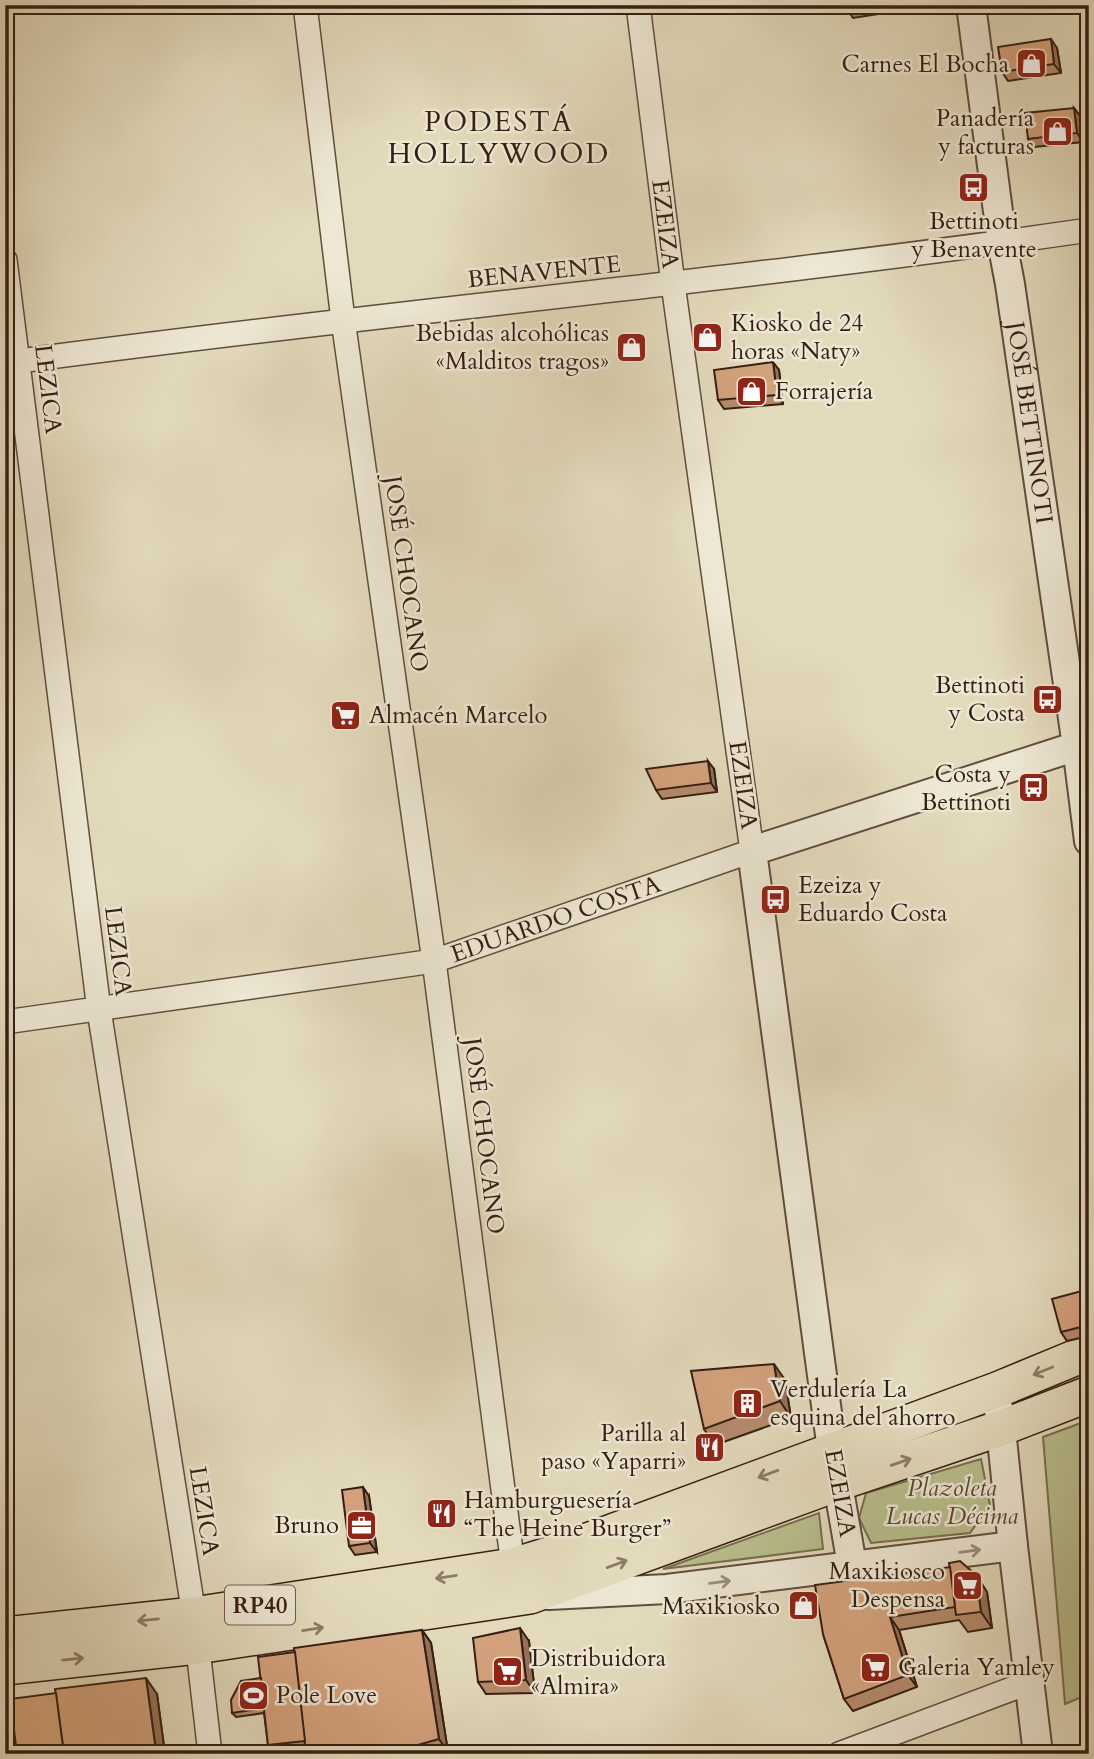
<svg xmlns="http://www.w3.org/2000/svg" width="1094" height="1759" font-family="Cardo,serif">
<rect width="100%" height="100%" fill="#e3dabc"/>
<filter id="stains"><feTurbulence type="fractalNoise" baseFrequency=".00286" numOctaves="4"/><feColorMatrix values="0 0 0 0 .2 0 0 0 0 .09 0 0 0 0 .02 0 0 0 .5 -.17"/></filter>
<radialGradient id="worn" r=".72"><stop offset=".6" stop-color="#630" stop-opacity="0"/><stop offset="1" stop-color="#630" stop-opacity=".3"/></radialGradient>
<!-- green -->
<g fill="#b9be8d" stroke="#786e50" stroke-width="2">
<path d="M1089,1420v274l-24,10 -22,-267z"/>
<path d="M981,1459l9,46 -20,28 -99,10 -12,-25 7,-25z"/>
<path d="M819,1513l4,36 -160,20z"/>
</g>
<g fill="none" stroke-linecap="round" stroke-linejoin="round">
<defs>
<g id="minor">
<path d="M305,5l38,315 91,641 79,605"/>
<path d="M5,260l94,750 95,605 16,139"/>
<path d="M5,363c361,-49 724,-81 1084,-133"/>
<path id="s1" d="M5,1022l429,-61 318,-110 -79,-567 -35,-279"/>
<path d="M839,1754l191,-72"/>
</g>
<g id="tertiary">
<path id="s2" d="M971,5l31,237 8,42 67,462 12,95"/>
<path d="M999,1410l14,136 25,208"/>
<path d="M852,1565l-20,-115 -80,-599 325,-105"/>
<path d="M549,1595l118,-6 346,-43"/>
</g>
<g id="primary">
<path d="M5,1635l189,-20 319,-49 42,-13 442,-163 92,-38"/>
<path d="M5,1667l192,-21 333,-50 308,-113 163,-55 88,-34"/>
</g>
</defs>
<!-- minor casing -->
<use href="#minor" stroke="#614d3e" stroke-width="26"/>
<!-- tertiary casing -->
<use href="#tertiary" stroke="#614d3e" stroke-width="32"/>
<!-- primary casing -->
<use href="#primary" stroke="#361e14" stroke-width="38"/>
<!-- minor -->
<use href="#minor" stroke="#ede7d3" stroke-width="23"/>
<!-- tertiary -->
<use href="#tertiary" stroke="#ede7d3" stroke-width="28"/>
<!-- primary -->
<use href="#primary" stroke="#e3dabc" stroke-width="35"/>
</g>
<!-- wall -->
<g fill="#b58b6c" stroke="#361e14" stroke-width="2">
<path d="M844,5h87v1l-78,12z"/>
<path d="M1057,48l4,25 -53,8 -6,-9z"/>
<path d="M1074,108l6,8 3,26 -49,5 -6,-8z"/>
<path d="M779,370l4,34 -59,5 -6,-9z"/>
<path d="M714,769l3,23 -55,7 -6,-9z"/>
<path d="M1089,1289v47l-22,5 -6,-9z"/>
<path d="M785,1380l6,38 -76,27 -11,-16z"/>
<path d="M369,1496l8,56 -22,3 -6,-9z"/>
<path d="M976,1575l11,17 5,36 -24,4 -9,-12 -60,10 18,57 -64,24 -9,-12 -21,-65z"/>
<path d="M422,1630l9,13 17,109 -8,2h-134v-4l-32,4 -6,-9 -4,-32 -28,4 -4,-4 29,-35z"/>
<path d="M529,1641l6,52 -49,1 -8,-12z"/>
<path d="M157,1694l8,60h-148z"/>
</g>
<!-- shaded-wall -->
<g fill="#947158" stroke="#361e14" stroke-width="2">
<path d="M1051,39l6,9 4,25 -7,-9z"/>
<path d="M1074,108l6,8 3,26 -6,-9z"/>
<path d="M773,362l6,8 4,34 -6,-9z"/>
<path d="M708,761l6,8 3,23 -6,-9z"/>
<path d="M774,1364l11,16 6,38 -11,-17z"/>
<path d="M363,1487l6,9 8,56 -7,-9z"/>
<path d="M976,1575l11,17 5,36 -11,-16z"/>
<path d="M890,1617l9,13 18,57 -9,-12z"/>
<path d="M520,1628l9,13 6,52 -9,-13z"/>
<path d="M422,1630l9,13 17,109 -9,-13z"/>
<path d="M146,1678l11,16 8,60h-7l-2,-3z"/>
</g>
<!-- building -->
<g fill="#d3a27d" stroke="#361e14" stroke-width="2">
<path d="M1051,39l3,25 -52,8 -4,-25z"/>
<path d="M1074,108l3,25 -49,6 -3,-26z"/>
<path d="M773,362l4,33 -59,5 -4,-30z"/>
<path d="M708,761l3,22 -55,7 -10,-21z"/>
<path d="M1089,1289v32l-4,5 -24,6 -9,-33z"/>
<path d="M774,1364l6,37 -76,28 -13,-58z"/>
<path d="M363,1487l7,56 -21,3 -7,-56z"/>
<path d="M960,1561l16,14 5,37 -25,3 -7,-52z"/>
<path d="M950,1567l5,40 -65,10 18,58 -64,24 -21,-65 -8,-49z"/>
<path d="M520,1628l6,52 -48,2 -5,-44z"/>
<path d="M422,1630l17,109 -42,12 -14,3h-77l-12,-106z"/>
<path d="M295,1652l10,89 -37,4 -10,-88z"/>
<path d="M146,1678l10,73 -24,3h-68l-9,-65z"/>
<path d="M261,1678l3,30 -32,5 -1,-13 10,-19z"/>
<path d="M56,1693l8,61h-47l-7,-55z"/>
</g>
<!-- one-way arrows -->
<defs><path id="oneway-shaft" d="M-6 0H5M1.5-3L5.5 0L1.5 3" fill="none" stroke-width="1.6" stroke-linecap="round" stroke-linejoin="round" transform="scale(1.75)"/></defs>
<g stroke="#8c7c68">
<use href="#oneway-shaft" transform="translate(1043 1371) rotate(158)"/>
<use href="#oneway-shaft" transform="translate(901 1462) rotate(-19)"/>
<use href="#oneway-shaft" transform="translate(768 1474) rotate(160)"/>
<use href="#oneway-shaft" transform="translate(617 1564) rotate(-20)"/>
<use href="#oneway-shaft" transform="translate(446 1577) rotate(171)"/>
<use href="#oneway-shaft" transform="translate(148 1620) rotate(174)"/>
<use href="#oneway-shaft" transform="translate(313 1629) rotate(-9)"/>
<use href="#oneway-shaft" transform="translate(73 1659) rotate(-6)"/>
</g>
<g stroke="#9b8d7d">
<use href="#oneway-shaft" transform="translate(970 1551) rotate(-7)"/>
<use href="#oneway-shaft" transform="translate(720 1582) rotate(-7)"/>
</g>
<!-- icons -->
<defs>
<symbol id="shop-square" viewBox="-11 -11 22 22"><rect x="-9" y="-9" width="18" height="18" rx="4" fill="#8f2418" stroke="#ede7d3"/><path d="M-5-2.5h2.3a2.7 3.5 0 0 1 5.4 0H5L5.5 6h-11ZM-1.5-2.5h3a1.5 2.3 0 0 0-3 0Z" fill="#fff"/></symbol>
<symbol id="bus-square" viewBox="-11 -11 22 22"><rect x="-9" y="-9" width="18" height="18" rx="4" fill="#8f2418" stroke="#ede7d3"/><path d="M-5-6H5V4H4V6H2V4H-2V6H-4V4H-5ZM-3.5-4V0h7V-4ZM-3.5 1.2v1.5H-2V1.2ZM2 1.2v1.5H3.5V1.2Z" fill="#fff"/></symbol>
<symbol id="supermarket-square" viewBox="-11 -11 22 22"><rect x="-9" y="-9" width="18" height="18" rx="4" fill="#8f2418" stroke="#ede7d3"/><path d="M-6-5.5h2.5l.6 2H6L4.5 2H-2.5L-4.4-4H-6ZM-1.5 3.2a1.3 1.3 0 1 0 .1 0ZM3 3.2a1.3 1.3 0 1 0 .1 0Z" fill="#fff"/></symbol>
<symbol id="building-square" viewBox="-11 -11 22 22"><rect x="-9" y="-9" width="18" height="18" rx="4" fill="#8f2418" stroke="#ede7d3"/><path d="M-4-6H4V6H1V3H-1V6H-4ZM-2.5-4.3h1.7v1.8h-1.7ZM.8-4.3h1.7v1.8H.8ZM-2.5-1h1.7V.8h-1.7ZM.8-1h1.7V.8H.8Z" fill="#fff"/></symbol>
<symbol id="restaurant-square" viewBox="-11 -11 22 22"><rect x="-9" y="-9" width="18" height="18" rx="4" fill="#8f2418" stroke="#ede7d3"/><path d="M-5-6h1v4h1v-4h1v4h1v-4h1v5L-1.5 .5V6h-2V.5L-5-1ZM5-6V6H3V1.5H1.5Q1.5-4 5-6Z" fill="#fff"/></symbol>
<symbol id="office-square" viewBox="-11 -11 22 22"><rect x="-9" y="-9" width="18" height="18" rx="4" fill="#8f2418" stroke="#ede7d3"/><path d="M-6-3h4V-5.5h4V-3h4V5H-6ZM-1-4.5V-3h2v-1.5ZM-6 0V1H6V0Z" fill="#fff"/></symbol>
<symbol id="stadium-square" viewBox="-11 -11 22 22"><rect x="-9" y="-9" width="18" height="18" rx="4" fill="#8f2418" stroke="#ede7d3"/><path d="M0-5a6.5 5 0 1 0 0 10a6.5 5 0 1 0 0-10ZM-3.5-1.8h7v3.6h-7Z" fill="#fff"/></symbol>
</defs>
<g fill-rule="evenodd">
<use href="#shop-square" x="1014" y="46" width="35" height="35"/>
<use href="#shop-square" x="1040" y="114" width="35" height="35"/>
<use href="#bus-square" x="956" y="170" width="35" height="35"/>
<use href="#shop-square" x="690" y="320" width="35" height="35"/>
<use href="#shop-square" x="614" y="330" width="35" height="35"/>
<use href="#shop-square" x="734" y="374" width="35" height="35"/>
<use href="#bus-square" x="1030" y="682" width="35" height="35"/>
<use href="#supermarket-square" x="328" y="698" width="35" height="35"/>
<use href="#bus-square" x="1016" y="770" width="35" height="35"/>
<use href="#bus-square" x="758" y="882" width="35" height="35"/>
<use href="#building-square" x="730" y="1386" width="35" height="35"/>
<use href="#restaurant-square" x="692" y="1430" width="35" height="35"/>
<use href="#restaurant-square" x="424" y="1496" width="35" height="35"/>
<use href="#office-square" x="344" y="1508" width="35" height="35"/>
<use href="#supermarket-square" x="950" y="1568" width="35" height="35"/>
<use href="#shop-square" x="786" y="1588" width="35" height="35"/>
<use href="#supermarket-square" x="858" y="1650" width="35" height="35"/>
<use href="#supermarket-square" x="490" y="1654" width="35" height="35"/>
<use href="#stadium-square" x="236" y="1678" width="35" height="35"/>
</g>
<g text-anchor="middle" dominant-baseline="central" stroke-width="5" stroke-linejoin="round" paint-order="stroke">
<!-- shield labels -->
<rect fill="#ede7d3" stroke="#6d5a4d" stroke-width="2" x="225" y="1585.5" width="70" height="39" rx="5"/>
<g font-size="23" font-weight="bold" fill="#361e14">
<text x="260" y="1605">RP40</text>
</g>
<!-- poi labels -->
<g font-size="24" fill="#361e14" stroke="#ede7d3" text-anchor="end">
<text x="1009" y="64">Carnes El Bocha</text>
<text x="1034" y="118">Panadería<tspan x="1034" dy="28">y facturas</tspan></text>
<text x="974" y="221" text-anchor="middle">Bettinoti<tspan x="974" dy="28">y Benavente</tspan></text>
<text x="731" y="323" text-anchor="start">Kiosko de 24<tspan x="731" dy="28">horas «Naty»</tspan></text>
<text x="609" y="333">Bebidas alcohólicas<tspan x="609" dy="28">«Malditos tragos»</tspan></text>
<text x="775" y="391" text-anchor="start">Forrajería</text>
<text x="1025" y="685">Bettinoti<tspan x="1025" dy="28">y Costa</tspan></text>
<text x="369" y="715" text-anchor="start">Almacén Marcelo</text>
<text x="1011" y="774">Costa y<tspan x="1011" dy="28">Bettinoti</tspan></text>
<text x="798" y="885" text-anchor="start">Ezeiza y<tspan x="798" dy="28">Eduardo Costa</tspan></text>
<text x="770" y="1389" text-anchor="start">Verdulería La<tspan x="770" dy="28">esquina del ahorro</tspan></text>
<text x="686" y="1433">Parilla al<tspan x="686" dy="28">paso «Yaparri»</tspan></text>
<text x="464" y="1500" text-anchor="start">Hamburguesería<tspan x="464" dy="28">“The Heine Burger”</tspan></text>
<text x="339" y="1525">Bruno</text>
<text x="945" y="1571">Maxikiosco<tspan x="945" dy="28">Despensa</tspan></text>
<text x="780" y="1606">Maxikiosko</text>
<text x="531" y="1658" text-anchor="start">Distribuidora<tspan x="531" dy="28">«Almira»</tspan></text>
<text x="898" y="1667" text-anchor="start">Galeria Yamley</text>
<text x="276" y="1695" text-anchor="start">Pole Love</text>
</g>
<!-- street labels -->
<g font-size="24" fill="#361e14" stroke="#ede7d3">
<text transform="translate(665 224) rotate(83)">EZEIZA</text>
<text transform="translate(544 272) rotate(-6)">BENAVENTE</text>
<text transform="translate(48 389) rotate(83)">LEZICA</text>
<text stroke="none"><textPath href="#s2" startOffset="422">JOSÉ BETTINOTI</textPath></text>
<text transform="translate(406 574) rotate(82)">JOSÉ CHOCANO</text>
<text transform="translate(743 785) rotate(82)">EZEIZA</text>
<text stroke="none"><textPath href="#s1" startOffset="562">EDUARDO COSTA</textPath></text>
<text transform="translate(118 951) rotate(83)">LEZICA</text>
<text transform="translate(484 1136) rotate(83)">JOSÉ CHOCANO</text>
<text transform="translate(840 1493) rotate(80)">EZEIZA</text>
<text transform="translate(204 1511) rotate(81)">LEZICA</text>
</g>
<!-- park labels -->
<g font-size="24" font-style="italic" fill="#574632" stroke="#ede7d3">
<text x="952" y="1488">Plazoleta<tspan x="952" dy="28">Lucas Décima</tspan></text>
</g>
<!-- quarter labels -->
<g font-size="28" letter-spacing="2" fill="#361e14" stroke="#ede7d3">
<text x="499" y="122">PODESTÁ<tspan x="499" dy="32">HOLLYWOOD</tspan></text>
</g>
</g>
<!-- margin -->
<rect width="1094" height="1759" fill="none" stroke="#e3dabc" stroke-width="28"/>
<rect x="7" y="7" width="1080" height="1745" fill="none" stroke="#361e14" stroke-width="3.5"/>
<rect x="14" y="14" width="1066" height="1731" fill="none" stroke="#361e14" stroke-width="2"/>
<rect width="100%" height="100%" filter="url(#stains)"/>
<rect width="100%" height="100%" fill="url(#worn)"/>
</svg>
